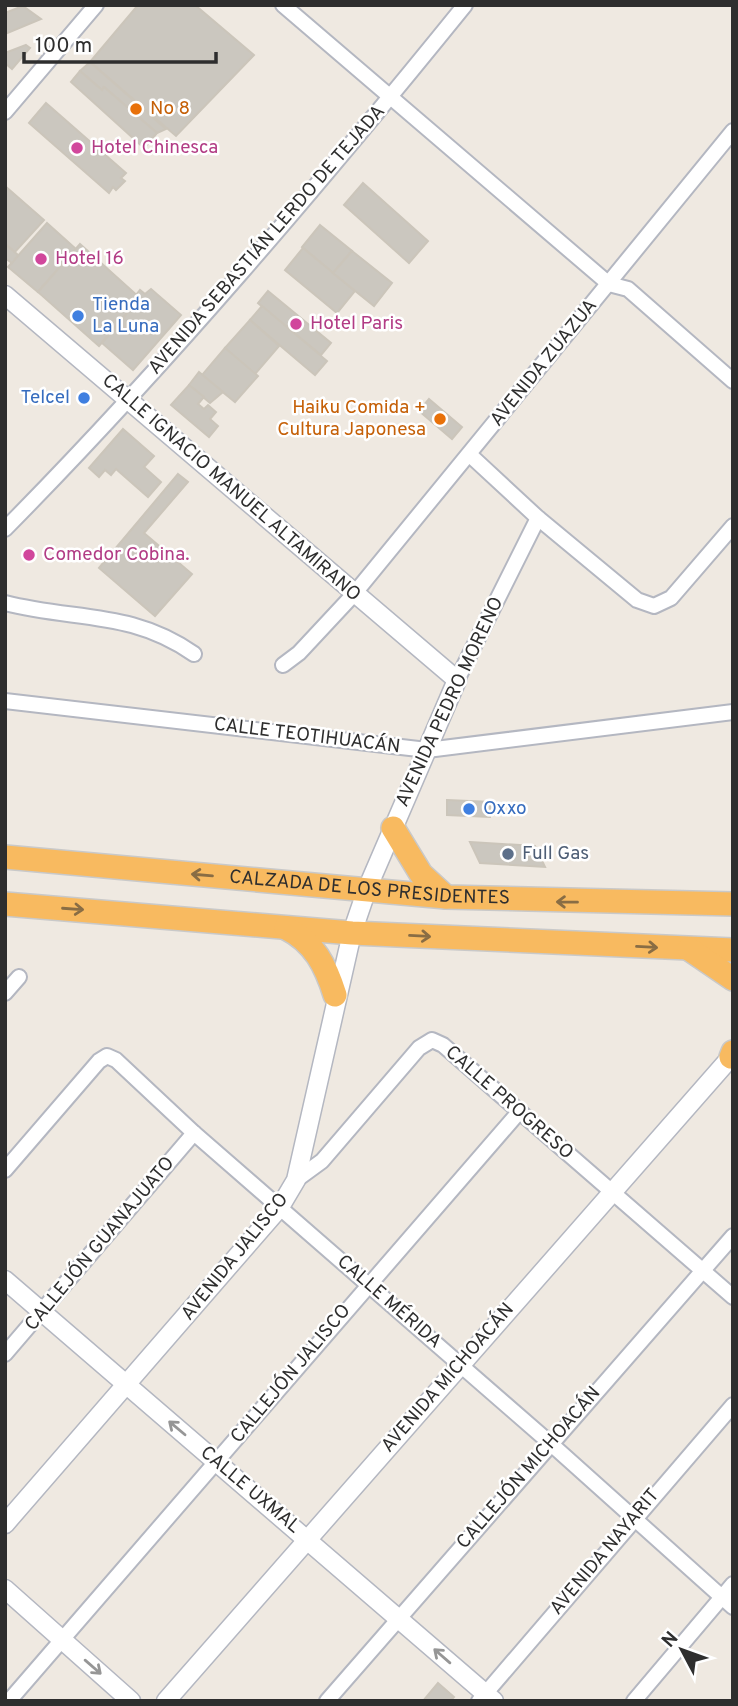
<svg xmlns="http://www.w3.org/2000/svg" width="738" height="1706" font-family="Overpass,sans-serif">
<rect width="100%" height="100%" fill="#efe9e1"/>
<!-- building -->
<g fill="#cbc7bf" stroke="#cbc5ba" stroke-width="2">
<path d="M138,5h57l59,50 -78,81 -86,-74z"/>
<path d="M23,6l18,13 -36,15v-21z"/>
<path d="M26,45l4,3 -18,21 -7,-6v-10z"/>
<path d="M90,62l76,67 -9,4 -53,-46 -2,3 -22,-19z"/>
<path d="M80,71l22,19 2,-3 53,46 -13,15 -73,-66z"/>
<path d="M46,103l80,70 -5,5 4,3 -9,9 -3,-3 -4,6 -80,-70z"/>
<path d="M363,183l65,58 -19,22 -65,-58z"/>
<path d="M5,186l39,34 -29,32 -10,-8z"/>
<path d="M47,223l29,26 -38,43 -30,-25z"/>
<path d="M320,225l32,26 -19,22 -31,-26z"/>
<path d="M5,244l13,11 -6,8 -7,-5z"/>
<path d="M80,244l60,54 -41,48 -61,-54z"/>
<path d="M303,248l52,43 -18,22 -52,-43z"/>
<path d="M352,251l40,32 -18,23 -41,-33z"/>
<path d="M151,289l30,26 -48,55 -31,-27 38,-45 -4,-3 4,-5 5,4z"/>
<path d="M268,291l63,52 -10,12 -63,-52z"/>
<path d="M262,306l65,55 -12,14 -65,-55z"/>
<path d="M250,320l29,26 -24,28 -30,-26z"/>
<path d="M225,348l33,28 -23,26 -33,-27z"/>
<path d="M199,372l24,20 -13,11 -21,-18z"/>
<path d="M189,385l15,12 -6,7 6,5 4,-4 8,7 -6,7 8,7 -9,11 -38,-32z"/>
<path d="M429,399l33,28 -10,12 -33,-28z"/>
<path d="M123,429l31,27 -10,11 17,15 -13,15 -32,-28 -5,6 -6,-5 -6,7 -10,-9z"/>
<path d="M178,474l10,8 -44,51 48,41 -37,42 -56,-48z"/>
<path d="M447,800l44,2 -1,15 -43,-2z"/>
<path d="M470,842l65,4 10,21 -65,-4z"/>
<path d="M438,1683l16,14 -4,4h-27z"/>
</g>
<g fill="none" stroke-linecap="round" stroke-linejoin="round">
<defs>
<g id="minor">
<path d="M283,5l326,279 19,5 105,92"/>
<path d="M5,112l91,-107"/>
<path d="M470,455l68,63 99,82 17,6 17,-8 62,-72"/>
<path d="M5,529c161,-163 315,-345 460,-524"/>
<path d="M5,603c70,18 126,7 189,51"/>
<path d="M283,665l16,-12 55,-59 379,-463"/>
<path d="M457,680l81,-162"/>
<path d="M5,701l422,49 306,-38"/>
<path d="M5,993l14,-16"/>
<path d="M5,1170l94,-109 8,-5 9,4 78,73 356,310 183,164"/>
<path d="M296,1180l26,-19 97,-113 13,-8 11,5 290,252"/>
<path d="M5,1354l189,-221"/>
<path d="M9,1701l510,-589"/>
<path d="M327,1701l406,-465"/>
<path d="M479,1701l254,-296"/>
<path d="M634,1701l99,-117"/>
</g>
<g id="tertiary">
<path d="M5,295l452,385 -90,209 -15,44 -56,247 -16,27 -275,317"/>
<path d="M5,1280l489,421"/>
<path d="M5,1589l126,112"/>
<path d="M166,1701l565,-644"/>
</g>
<g id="trunk">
<path d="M393,828l28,46 25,23"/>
<path id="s1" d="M5,857l441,40 287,7"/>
<path d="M5,904l347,29 381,17"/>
<path d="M286,928c28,14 40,38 49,67"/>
<path d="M689,949l44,30"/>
<path d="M731,1057l2,-5"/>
</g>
</defs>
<!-- minor casing -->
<use href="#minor" stroke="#b4b7c1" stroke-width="18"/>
<!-- tertiary casing -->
<use href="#tertiary" stroke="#b4b7c1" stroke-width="21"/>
<!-- trunk casing -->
<use href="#trunk" stroke="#c9c9c9" stroke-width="26"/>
<!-- minor -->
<use href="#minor" stroke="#fff" stroke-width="14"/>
<!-- tertiary -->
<use href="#tertiary" stroke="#fff" stroke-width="18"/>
<!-- trunk -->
<use href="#trunk" stroke="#f8ba60" stroke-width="23"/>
</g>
<!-- one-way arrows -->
<defs><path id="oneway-shaft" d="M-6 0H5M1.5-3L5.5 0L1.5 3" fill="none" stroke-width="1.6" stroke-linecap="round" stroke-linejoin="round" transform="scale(1.75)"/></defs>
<g stroke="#896d44">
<use href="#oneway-shaft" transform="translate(202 875) rotate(-175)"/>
<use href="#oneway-shaft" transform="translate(567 902) rotate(-179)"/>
<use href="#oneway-shaft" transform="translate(73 909) rotate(4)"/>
<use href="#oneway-shaft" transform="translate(420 936) rotate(3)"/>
<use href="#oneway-shaft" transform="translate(647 947) rotate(3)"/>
</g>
<g stroke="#969696">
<use href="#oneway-shaft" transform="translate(177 1428) rotate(-140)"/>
<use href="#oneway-shaft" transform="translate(442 1656) rotate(-139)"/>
<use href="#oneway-shaft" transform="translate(93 1667) rotate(41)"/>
</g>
<!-- markers -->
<g fill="#e8710a" stroke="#fff" stroke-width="2.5">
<circle cx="136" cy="109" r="7"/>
<circle cx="440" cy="419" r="7"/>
</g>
<g fill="#d1479c" stroke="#fff" stroke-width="2.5">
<circle cx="77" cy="148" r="7"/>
<circle cx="41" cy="259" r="7"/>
<circle cx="296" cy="324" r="7"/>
<circle cx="29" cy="555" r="7"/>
</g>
<g fill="#3f7fe0" stroke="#fff" stroke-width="2.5">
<circle cx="78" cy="316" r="7"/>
<circle cx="84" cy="398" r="7"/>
<circle cx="469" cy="809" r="7"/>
</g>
<circle fill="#5c6f8a" stroke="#fff" stroke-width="2.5" cx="508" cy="854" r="7"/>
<g text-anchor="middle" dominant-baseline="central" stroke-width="5" stroke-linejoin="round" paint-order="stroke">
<!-- food labels -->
<g font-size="19" fill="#c56008" stroke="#fff" text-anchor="start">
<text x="150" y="109">No 8</text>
<text x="426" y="408" text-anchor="end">Haiku Comida +<tspan x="426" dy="22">Cultura Japonesa</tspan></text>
</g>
<!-- hotel labels -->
<g font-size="19" fill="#b23c85" stroke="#fff" text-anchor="start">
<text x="91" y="148">Hotel Chinesca</text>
<text x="55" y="259">Hotel 16</text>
<text x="310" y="324">Hotel Paris</text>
<text x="43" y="555">Comedor Cobina.</text>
</g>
<!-- street labels -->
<g font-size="19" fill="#2e2e2e" stroke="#fff">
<text transform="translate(267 240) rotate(-49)">AVENIDA SEBASTIÁN LERDO DE TEJADA</text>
<text transform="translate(544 363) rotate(-51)">AVENIDA ZUAZUA</text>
<text transform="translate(231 488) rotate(41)">CALLE IGNACIO MANUEL ALTAMIRANO</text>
<text transform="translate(450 702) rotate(-65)">AVENIDA PEDRO MORENO</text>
<text transform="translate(307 736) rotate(7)">CALLE TEOTIHUACÁN</text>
<text stroke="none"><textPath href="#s1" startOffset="366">CALZADA DE LOS PRESIDENTES</textPath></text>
<text transform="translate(509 1103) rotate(41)">CALLE PROGRESO</text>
<text transform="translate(100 1244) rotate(-50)">CALLEJÓN GUANAJUATO</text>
<text transform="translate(235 1257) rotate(-51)">AVENIDA JALISCO</text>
<text transform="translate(389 1302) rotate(41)">CALLE MÉRIDA</text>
<text transform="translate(291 1374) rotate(-50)">CALLEJÓN JALISCO</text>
<text transform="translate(448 1378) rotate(-49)">AVENIDA MICHOACÁN</text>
<text transform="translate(529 1468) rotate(-49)">CALLEJÓN MICHOACÁN</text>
<text transform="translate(250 1490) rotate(40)">CALLE UXMAL</text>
<text transform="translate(605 1552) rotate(-50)">AVENIDA NAYARIT</text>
</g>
<!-- shop labels -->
<g font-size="19" fill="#366cbe" stroke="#fff" text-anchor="start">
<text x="92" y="305">Tienda<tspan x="92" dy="22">La Luna</tspan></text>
<text x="70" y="398" text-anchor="end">Telcel</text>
<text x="483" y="809">Oxxo</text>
</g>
<!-- service labels -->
<g font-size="19" fill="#4e5e75" stroke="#fff" text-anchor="start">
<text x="522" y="854">Full Gas</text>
</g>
</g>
<!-- border -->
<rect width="738" height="1706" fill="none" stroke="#2e2e2e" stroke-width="14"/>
<!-- north arrow -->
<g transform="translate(682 1650) rotate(311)" stroke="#ffffff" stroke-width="5" paint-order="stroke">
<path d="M0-5L12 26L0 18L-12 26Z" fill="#2e2e2e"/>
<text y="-10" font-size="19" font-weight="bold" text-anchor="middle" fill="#2e2e2e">N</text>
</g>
<!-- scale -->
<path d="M24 52v10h192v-10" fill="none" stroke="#2e2e2e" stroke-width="3.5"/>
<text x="35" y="52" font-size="21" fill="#2e2e2e" stroke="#ffffff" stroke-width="5" paint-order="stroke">100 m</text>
</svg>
